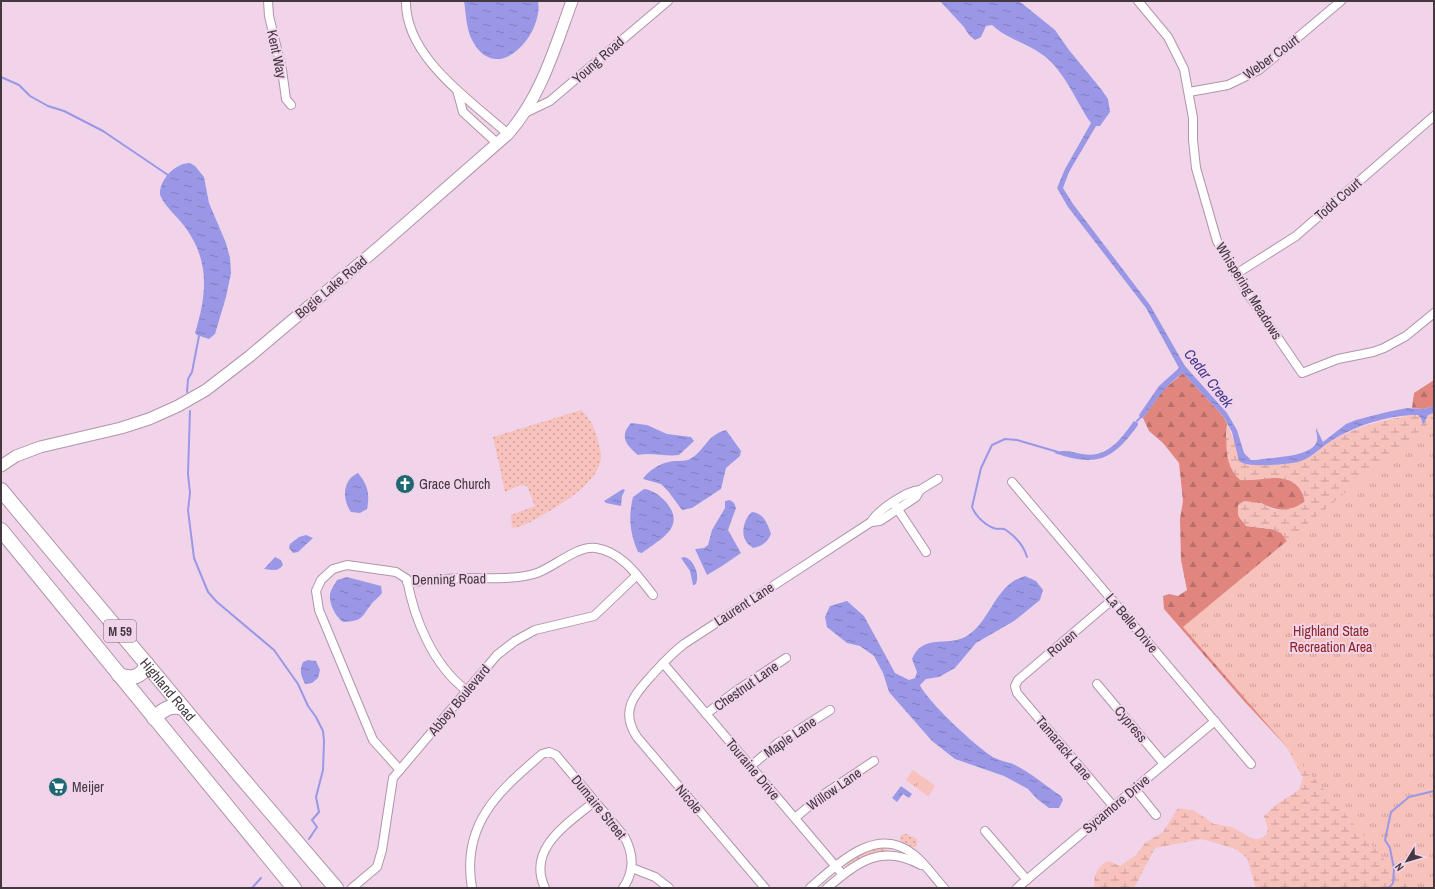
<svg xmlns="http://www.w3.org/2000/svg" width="1435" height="889" font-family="'Archivo Narrow',sans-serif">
<defs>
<pattern id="grass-dots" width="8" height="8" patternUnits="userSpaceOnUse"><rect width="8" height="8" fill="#f7c1bc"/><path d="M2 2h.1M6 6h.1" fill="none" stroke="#ca9e9a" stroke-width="1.8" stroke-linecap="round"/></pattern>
<pattern id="forest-firs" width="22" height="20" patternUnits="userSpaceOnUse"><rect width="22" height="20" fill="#e1867f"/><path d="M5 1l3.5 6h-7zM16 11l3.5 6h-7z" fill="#b86f69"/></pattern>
<pattern id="wetland-marsh" width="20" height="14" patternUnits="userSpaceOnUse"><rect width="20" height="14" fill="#f7c1bc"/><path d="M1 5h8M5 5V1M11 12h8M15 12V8" fill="none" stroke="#ca9e9a"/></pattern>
<pattern id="park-tufts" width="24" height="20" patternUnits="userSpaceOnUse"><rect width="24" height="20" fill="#f7c1bc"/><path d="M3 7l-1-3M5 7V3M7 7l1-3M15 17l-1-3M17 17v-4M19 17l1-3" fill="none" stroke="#ca9e9a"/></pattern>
<pattern id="water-ripples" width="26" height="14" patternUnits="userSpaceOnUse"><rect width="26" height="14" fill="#9a98e6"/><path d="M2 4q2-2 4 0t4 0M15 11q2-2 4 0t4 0" fill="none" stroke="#7f7dbc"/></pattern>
</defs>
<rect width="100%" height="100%" fill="#f1d4ea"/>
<!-- grass -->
<g fill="url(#grass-dots)">
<path d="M581,410c10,10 14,18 17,31 1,6 4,13 3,18 -4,23 -32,40 -50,51 -11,6 -26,17 -39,18l-1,-13 24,-9 -8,-20 -7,-1 -15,7 -12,-55z"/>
<path d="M903,834h4l10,5v7l-5,2 -11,-5 -1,-6z"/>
<path d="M886,847l1,2 -2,3 -21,5 -16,10 -3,-2 21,-15z"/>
</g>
<!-- forest -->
<g fill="url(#forest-firs)">
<path d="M1183,373l40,43 4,8 -1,13 38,41c20,-2 37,2 41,24 -16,10 -27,10 -44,1l-15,23 25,3 10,3 14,20 -13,177 4,17 -43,-46 -79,-91 -1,-13 6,-2 9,2 9,-6 -6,-30 -1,-41 3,-18 -4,-38 -16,-20 -14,-12 -6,-13 20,-28z"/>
<path d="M1434,380v26l-10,3 -12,-1 2,-15z"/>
</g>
<!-- wetland -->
<path fill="url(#wetland-marsh)" d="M1434,413v475h-178l-9,-30 -11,-9 -34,-10 -47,9 -21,40h-39c-3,-12 3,-23 14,-27l11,5 16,-11 9,-12 18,-11 15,-24 17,3 19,13 18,3 21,12h6l7,-4 2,-6 -4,-13 13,-12 22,-14 4,-12 -17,-32 -4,-17 13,-177 -14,-19 -10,-4 -25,-3 -8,-10v-11l6,-4 17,2 14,7 20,-2 10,-7c-8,-35 -40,-19 -65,-21 -16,-14 -14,-36 -13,-56l6,14 18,27c17,0 41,1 57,-7 9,-4 16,-13 25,-18 26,-14 52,-21 82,-25l5,1 2,6 6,-7z"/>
<!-- park -->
<g fill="url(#park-tufts)">
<path d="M1434,419v469h-25l-226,-261z"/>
<path d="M913,770l22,16 -7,10 -22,-16z"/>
</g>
<!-- garden -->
<path fill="#f7c1bc" d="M923,777l12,9 -7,10 -12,-9z"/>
<!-- water -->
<g fill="url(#water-ripples)">
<path d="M464,1h74c6,33 -41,87 -66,39 -6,-11 -6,-27 -8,-39z"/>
<path d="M940,1h79l36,29 14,20 32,39 7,10 2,13 -10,14h-4l-27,46 -6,16 10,16 77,101 35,61 42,47 10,17 7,23 7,7h5c14,-3 56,-2 61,-19 1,-4 -1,-8 -1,-13l7,14 23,-18 10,-4 31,-8 20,-4 17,1 10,-3v7l-6,2 -5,10 -2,-7 -3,-3c-29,0 -62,10 -87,26 -10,6 -18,16 -30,20 -10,4 -55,7 -62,0l-7,-29 -9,-16 -40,-43c-18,12 -27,28 -40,45h-3l-1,-3 20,-29 20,-18 -33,-60 -78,-101 -11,-19 8,-19 26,-46c-15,-21 -26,-52 -48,-68 -16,-12 -36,-16 -51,-30l-6,1 -5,11 -6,3 -6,-5 -5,-8z"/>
<path d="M190,163l5,3 9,11 5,26 17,40 4,15 1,15 -5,24 -11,37 -6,5 -12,-4 -2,-2c12,-39 15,-72 -10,-106 -8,-11 -20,-20 -25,-32 -1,-15 15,-32 30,-32z"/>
<path d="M1134,421l4,2v2c-26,36 -41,42 -84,28 10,-4 17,-1 28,1 25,5 39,-15 52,-33z"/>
<path d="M631,423l16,2 20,9 24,3 3,4 -15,14c-14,2 -27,-3 -41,0 -12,-10 -19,-19 -7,-32z"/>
<path d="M726,430l15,21 -1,5 -14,12 -5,21 -29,19 -10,2 -14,-19 -7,-7 -18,-5c4,-7 17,-16 26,-17 6,-2 15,0 21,-3 16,-9 15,-23 36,-29z"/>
<path d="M358,473c10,12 12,22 9,36l-7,4 -9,-1c-9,-12 -9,-32 7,-39z"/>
<path d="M623,489l2,1 -3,6 -1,10 -15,-3 -2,-2z"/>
<path d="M644,489c9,1 15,6 21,12 23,26 -5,38 -23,52l-4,-1c-8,-19 -10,-35 -5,-55z"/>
<path d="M730,500l4,3 2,5 -8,22 13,23 -19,13 -15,9 -12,-26 9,-1 4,-3 4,-15 13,-22v-7z"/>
<path d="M752,512c12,1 16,13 19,22 -4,9 -9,12 -18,14 -2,-2 -6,-4 -7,-7 -6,-8 -1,-24 6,-29z"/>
<path d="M306,535l7,3 -15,14 -5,1 -4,-5 1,-4 9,-7z"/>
<path d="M275,557l6,3 2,5c-5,7 -11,5 -19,4z"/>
<path d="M684,557c10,2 16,18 12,27l-3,1 -3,-14 -9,-13z"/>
<path d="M1025,576l11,5 7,9 -3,10 -26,21 -38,22 -21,25 -16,9 -13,2 -6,6c6,15 59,65 75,73 6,3 14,4 20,7 16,8 31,21 46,31l2,4 -4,8h-10l-12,-9 -9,-10 -24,-13 -49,-17 -23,-18 -43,-49 -6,-19 -9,-17 -14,-10 -13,-3 -20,-16 -2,-10 5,-11 17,-5 17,15 31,57 14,7 6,-2 2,-6 -5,-13c11,-26 34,-12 53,-22 22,-12 27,-40 46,-54 3,-3 9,-5 14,-7z"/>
<path d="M347,577l34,9 1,7c-3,4 -6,6 -9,9 -12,15 -9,19 -30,20 -8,-6 -14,-18 -13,-28 1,-5 5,-10 7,-14z"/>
<path d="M308,660l8,1 4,9 -2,8 -6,5 -7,1c-4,-9 -6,-13 -2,-22z"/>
<path d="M901,786l11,8 -3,4 -6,-4 -6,8 -5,-4z"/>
</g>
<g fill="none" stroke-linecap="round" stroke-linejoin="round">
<!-- stream -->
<g stroke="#9a98e6" stroke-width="2">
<path d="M1,77l18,8 11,11 18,10 16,5 39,20 65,44"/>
<path d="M187,392l1,-13 4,-7 7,-36"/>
<path d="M190,411l-2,63 2,19 -2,17 6,48 14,34 9,10 57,48 24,34 10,22 8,11 7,14 1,10 -1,29 -7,27 3,15 -7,8 5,7 -8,12"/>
<path d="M1137,421l3,-3"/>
<path d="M1027,557c-3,-11 -11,-20 -21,-27 -3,-2 -5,-1 -9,-1 -10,-2 -21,-12 -25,-22l9,-39 11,-23 13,-6 12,1 41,12"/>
<path d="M252,888l9,-10"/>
<path d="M1389,888l4,-5 1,-14 -4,-21 -5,-8 6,-28 18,-15 25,-6"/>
</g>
<defs>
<g id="street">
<path d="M268,1l1,15 13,54 4,29 5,6"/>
<path d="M406,1c-1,56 64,99 102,133"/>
<path d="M1138,1l30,36 16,32 9,49v22l3,28 21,73 33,56 52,76 36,-14 35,-7 11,-4 22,-12 28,-23"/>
<path d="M457,90l6,22 35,32"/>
<path d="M1189,92l39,-7 31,-15 82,-69"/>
<path d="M525,113l25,-12 118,-100"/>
<path d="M1236,274l60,-38 138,-120"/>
<path d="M1012,482l239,282"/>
<path d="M895,505l31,47"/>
<path d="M871,522c7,-12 35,-31 49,-32"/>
<path d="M407,582c20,-1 41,-4 61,-4 22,0 48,2 69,-5 17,-6 41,-28 59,-25 26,4 42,28 57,47"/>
<path d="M1112,600l-94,80 -3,6 2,7 97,114"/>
<path d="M663,663l180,212"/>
<path d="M1097,684l67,80"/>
<path d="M706,714l30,-23 50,-33"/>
<path d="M751,766l27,-23 52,-33"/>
<path d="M400,770l-27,-30 -54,-130 -3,-19 5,-11 12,-11 14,-4 49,7 11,7c7,40 26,86 59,111"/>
<path d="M1135,789l21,26"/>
<path d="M795,818l25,-21 54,-36"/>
<path d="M985,831l42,49"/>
<path d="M632,868l23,9 14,11"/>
<path d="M352,888l25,-21 5,-17 11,-72 104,-123 18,-14 20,-11 59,-14 43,-41"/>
<path d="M472,888c-11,-64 26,-96 70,-134l7,-2 7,3 68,81c10,18 11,35 -1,52"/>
<path d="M545,888c-19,-40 24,-65 50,-87"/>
<path d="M765,888l-128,-151c-18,-27 -2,-43 16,-63 10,-11 19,-21 31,-30l187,-122 9,-1 36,-24 4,-7 18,-11"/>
<path d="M810,888c27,-23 66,-64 103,-34 12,9 21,23 31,34"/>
<path d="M827,888c31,-26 54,-45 94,-23"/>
<path d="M1017,888l198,-167"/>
</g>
<path id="secondary" d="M1,466l15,-10 24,-9 81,-19 28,-9 29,-13 28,-16 44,-34 129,-109 129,-113c33,-37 47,-87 64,-133"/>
<g id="highway">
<path id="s1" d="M1,490l240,287 95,111"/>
<path d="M1,530l293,358"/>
<path d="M119,675c13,5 23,2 28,-11"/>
<path d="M154,718c10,-9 17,-14 29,-10"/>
</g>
</defs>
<!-- street casing -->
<use href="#street" stroke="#b095a9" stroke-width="10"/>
<!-- secondary casing -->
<use href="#secondary" stroke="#b095a9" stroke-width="13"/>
<!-- highway casing -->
<use href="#highway" stroke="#b095a9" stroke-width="16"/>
<!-- street -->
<use href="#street" stroke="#fff" stroke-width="8"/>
<!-- secondary -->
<use href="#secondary" stroke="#fff" stroke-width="11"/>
<!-- highway -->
<use href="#highway" stroke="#fff" stroke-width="14"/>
</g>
<!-- icons -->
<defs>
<symbol id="church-disc" viewBox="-11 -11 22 22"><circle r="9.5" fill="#1e6873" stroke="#f1d4ea"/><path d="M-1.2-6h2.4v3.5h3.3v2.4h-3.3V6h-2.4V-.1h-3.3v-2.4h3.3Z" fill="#fff"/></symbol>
<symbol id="supermarket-disc" viewBox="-11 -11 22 22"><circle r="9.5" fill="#1e6873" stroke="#f1d4ea"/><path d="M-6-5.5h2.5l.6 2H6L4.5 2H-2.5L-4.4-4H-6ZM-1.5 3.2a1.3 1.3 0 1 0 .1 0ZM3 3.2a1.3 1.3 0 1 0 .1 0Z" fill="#fff"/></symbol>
</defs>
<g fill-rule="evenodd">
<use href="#church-disc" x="394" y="473" width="22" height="22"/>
<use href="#supermarket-disc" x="47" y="776" width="22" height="22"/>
</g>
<g text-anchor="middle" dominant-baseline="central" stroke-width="4" stroke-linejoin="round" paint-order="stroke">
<!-- shield labels -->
<rect fill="#f1d4ea" stroke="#776773" stroke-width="1" x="104" y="620" width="32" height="22" rx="3"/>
<g font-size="13" font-weight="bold" fill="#433840">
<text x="120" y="631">M 59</text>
</g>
<!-- street labels -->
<g font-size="14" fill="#433840" stroke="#f1d4ea">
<text transform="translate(277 54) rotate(78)">Kent Way</text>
<text transform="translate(1271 57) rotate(-36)">Weber Court</text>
<text transform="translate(598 60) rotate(-41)">Young Road</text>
<text transform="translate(1338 199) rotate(-41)">Todd Court</text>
<text transform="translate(331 287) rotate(-40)">Bogie Lake Road</text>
<text transform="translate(1249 291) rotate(58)">Whispering Meadows</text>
<text transform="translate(449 579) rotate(-1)">Denning Road</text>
<text transform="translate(744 604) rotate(-33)">Laurent Lane</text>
<text transform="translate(1132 623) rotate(50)">La Belle Drive</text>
<text transform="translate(1062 643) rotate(-40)">Rouen</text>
<text transform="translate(746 686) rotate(-35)">Chestnut Lane</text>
<text stroke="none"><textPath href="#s1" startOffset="260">Highland Road</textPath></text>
<text transform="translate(459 700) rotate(-50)">Abbey Boulevard</text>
<text transform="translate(1131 724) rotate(50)">Cypress</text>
<text transform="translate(790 737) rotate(-35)">Maple Lane</text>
<text transform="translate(1064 748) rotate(50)">Tamarack Lane</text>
<text transform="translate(753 769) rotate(50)">Touraine Drive</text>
<text transform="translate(834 789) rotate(-35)">Willow Lane</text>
<text transform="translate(689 799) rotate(50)">Nicole</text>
<text transform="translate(1116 804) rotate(-40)">Sycamore Drive</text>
<text transform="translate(599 807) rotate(51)">Dumaire Street</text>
</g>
<!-- poi labels -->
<g font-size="14" fill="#433840" stroke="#f1d4ea" text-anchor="start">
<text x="419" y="484">Grace Church</text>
<text x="72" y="787">Meijer</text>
</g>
<!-- park labels -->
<g font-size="14" fill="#8d2323" stroke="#f1d4ea">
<text x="1331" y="631">Highland State<tspan x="1331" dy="16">Recreation Area</tspan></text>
</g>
<!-- water labels -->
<g font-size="15" font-style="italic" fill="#443892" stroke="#f1d4ea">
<text transform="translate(1209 378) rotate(52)">Cedar Creek</text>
</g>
</g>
<!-- border -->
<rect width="1435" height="889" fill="none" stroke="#433840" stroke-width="4"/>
<!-- north arrow -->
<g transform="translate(1407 861) rotate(232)" stroke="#f1d4ea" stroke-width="3" paint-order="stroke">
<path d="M0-3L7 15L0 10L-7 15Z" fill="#433840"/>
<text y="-6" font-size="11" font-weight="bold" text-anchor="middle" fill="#433840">N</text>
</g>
</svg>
